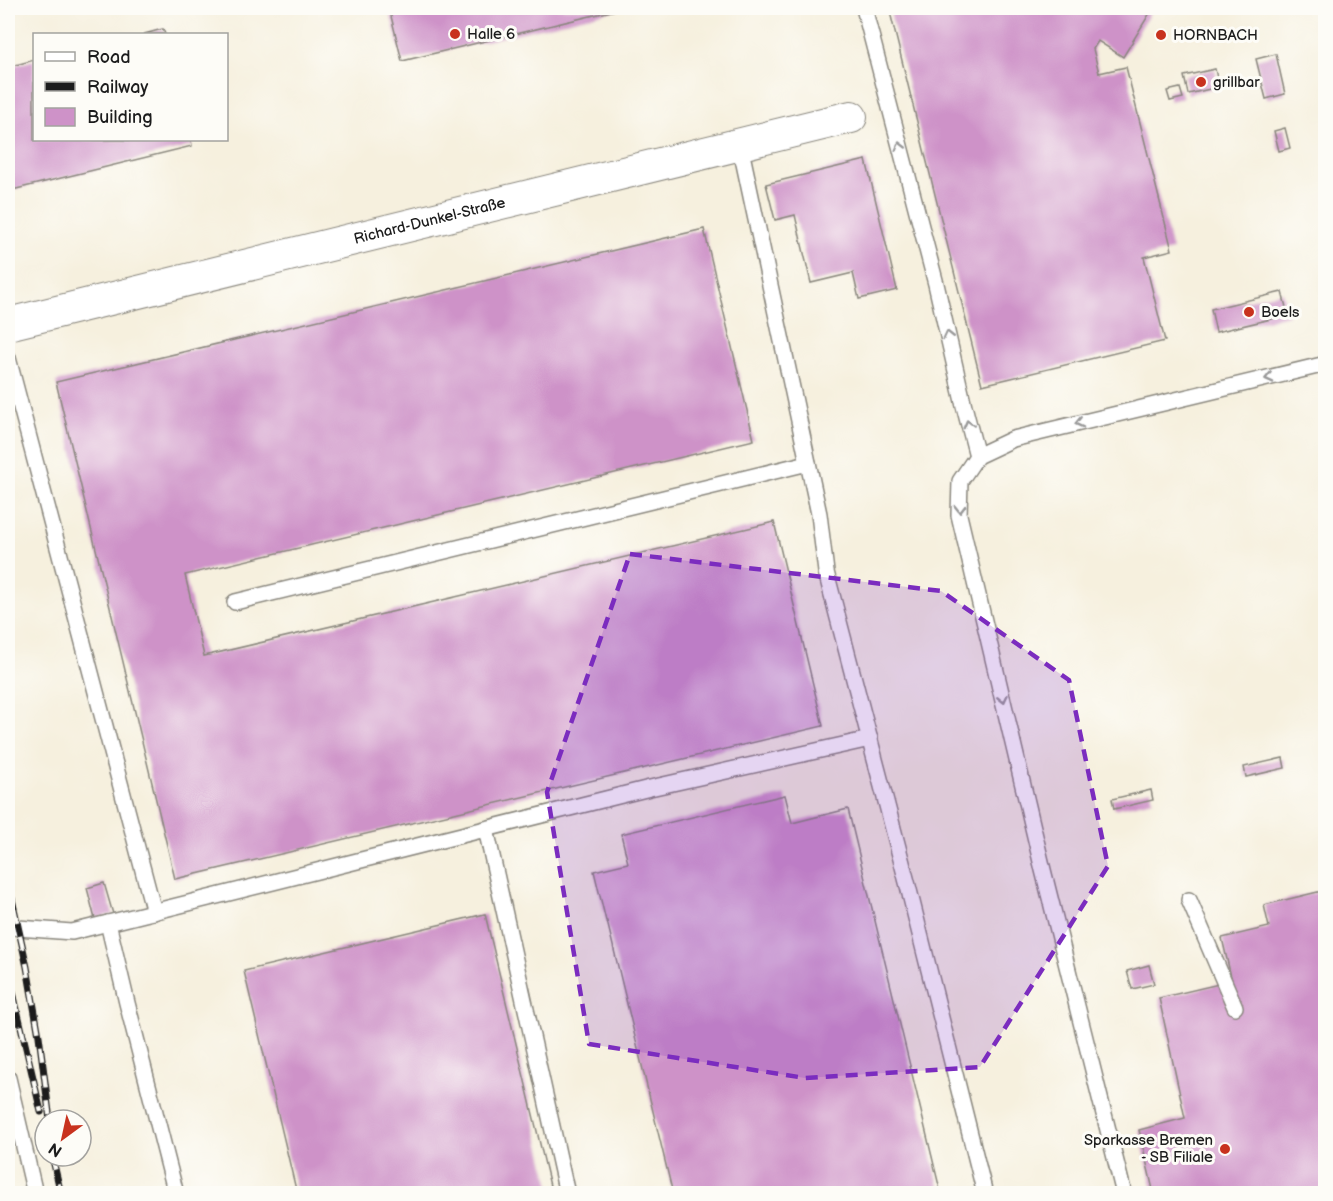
<svg xmlns="http://www.w3.org/2000/svg" width="1333" height="1201" font-family="'Balsamiq Sans',sans-serif">
<rect width="100%" height="100%" fill="#fdfcf7"/>
<filter id="ink" filterUnits="userSpaceOnUse"><feTurbulence type="fractalNoise" baseFrequency=".0167" numOctaves="2"/><feDisplacementMap in="SourceGraphic" scale="12" xChannelSelector="R" yChannelSelector="G"/><feConvolveMatrix kernelMatrix="1 2 1 2 8 2 1 2 1" color-interpolation-filters="sRGB"/></filter>
<filter id="wash" filterUnits="userSpaceOnUse"><feTurbulence type="fractalNoise" baseFrequency=".008" numOctaves="4" result="noise"/><feDisplacementMap in="SourceGraphic" scale="24" xChannelSelector="R" yChannelSelector="G"/><feGaussianBlur stdDeviation="1.35" result="paint"/><feColorMatrix in="noise" values="0 0 0 0 0 0 0 0 0 0 0 0 0 0 0 0 0 1.4 0 .05"/><feComposite in="paint" operator="in"/></filter>
<g filter="url(#wash)">
<rect width="100%" height="100%" fill="#f6f0de"/>
<g id="blocks">
<!-- building -->
<g fill="#ce92c8">
<path d="M389,8h235l-222,53z"/>
<path d="M889,8h264l-30,49 -25,-16 -5,8 6,24 27,-6 46,183 -28,7 21,84 -183,44z"/>
<path d="M163,29l2,5h-21z"/>
<path d="M1276,54l9,40 -19,5 -10,-40z"/>
<path d="M34,60v80h157l1,6 -184,45v-124z"/>
<path d="M1215,69l4,18 -31,7 -4,-18z"/>
<path d="M1180,88l3,10 -13,3 -3,-10z"/>
<path d="M1285,128l5,20 -11,3 -5,-20z"/>
<path d="M866,160l31,130 -38,9 -6,-26 -42,10 -16,-68 -20,5 -9,-36z"/>
<path d="M704,229l50,211 -569,135 19,81 570,-134 49,204 -648,153 -119,-497z"/>
<path d="M1282,292l6,23 -72,17 -5,-23z"/>
<path d="M1283,758l2,10 -39,9 -2,-10z"/>
<path d="M1151,790l2,10 -39,9 -2,-10z"/>
<path d="M785,795l7,28 56,-14 93,385h-268l-66,-273h-1l-12,-50 34,-8 -7,-29z"/>
<path d="M104,883l9,31 -18,5 -8,-31z"/>
<path d="M1326,890v304h-172l-15,-64 46,-12 -26,-120 73,-17 -10,-43 47,-11 -5,-22z"/>
<path d="M485,914l67,280h-255l-53,-223z"/>
<path d="M1149,965l5,19 -22,5 -5,-18z"/>
</g>
</g>
</g>
<g filter="url(#ink)">
<use href="#blocks" fill-opacity="0" stroke="#89867d" stroke-width="1.5"/>
<g fill="none" stroke-linecap="round" stroke-linejoin="round">
<defs>
<g id="lane">
<path d="M864,8l72,276 28,122 13,50"/>
<path d="M740,145l79,369 7,58 81,310 78,312"/>
<path d="M8,358l146,554"/>
<path d="M235,602l573,-139"/>
<path d="M486,829l81,365"/>
<path d="M1189,900l46,107"/>
<path d="M108,923l19,80 49,191"/>
<path d="M8,925l10,3 54,4 578,-144 220,-49"/>
<path d="M8,1078l27,116"/>
<path d="M1124,1194l-81,-324 -84,-355 1,-34 17,-25 36,-17 313,-75"/>
</g>
<g id="street">
<path id="s1" d="M8,324l843,-207"/>
</g>
</defs>
<!-- lane casing -->
<use href="#lane" stroke="#89867d" stroke-width="18"/>
<!-- street casing -->
<use href="#street" stroke="#89867d" stroke-width="34"/>
<!-- lane -->
<use href="#lane" stroke="#fff" stroke-width="15"/>
<!-- street -->
<use href="#street" stroke="#fff" stroke-width="32"/>
<defs>
<g id="rail">
<path d="M8,881l19,86 12,69 11,84"/>
<path d="M8,971l33,141"/>
<path d="M52,1156l9,38"/>
</g>
</defs>
<!-- rail casing -->
<use href="#rail" stroke="#1c1c1c" stroke-width="7"/>
<!-- rail -->
<use href="#rail" stroke="#fdfcf7" stroke-width="4.5" stroke-dasharray="14" stroke-linecap="butt"/>
</g>
<!-- one-way arrows -->
<defs><path id="oneway-chevron" d="M-2-3.5L2.5 0L-2 3.5" fill="none" stroke-width="1.6" stroke-linecap="round" stroke-linejoin="round" transform="scale(1.5)"/></defs>
<g stroke="#999">
<use href="#oneway-chevron" transform="translate(900 146) rotate(-105)"/>
<use href="#oneway-chevron" transform="translate(948 335) rotate(-103)"/>
<use href="#oneway-chevron" transform="translate(1269 378) rotate(167)"/>
<use href="#oneway-chevron" transform="translate(1079 423) rotate(167)"/>
<use href="#oneway-chevron" transform="translate(968 424) rotate(-105)"/>
<use href="#oneway-chevron" transform="translate(960 509) rotate(89)"/>
<use href="#oneway-chevron" transform="translate(1003 699) rotate(77)"/>
</g>
</g>
<!-- marked area -->
<path fill="#7b2cbf" fill-opacity="0.2" stroke="#7b2cbf" stroke-width="4.5" stroke-dasharray="12 8" stroke-linejoin="round" d="M630,554l311,37 128,89 39,186 -128,201 -175,11 -216,-34 -42,-252z"/>
<!-- markers -->
<g fill="#c8321e" stroke="#fdfcf7" stroke-width="2">
<circle cx="455" cy="34" r="6"/>
<circle cx="1161" cy="35" r="6"/>
<circle cx="1201" cy="82" r="6"/>
<circle cx="1249" cy="312" r="6"/>
<circle cx="1225" cy="1149" r="6"/>
</g>
<g text-anchor="middle" dominant-baseline="central" stroke-width="6" stroke-linejoin="round" paint-order="stroke">
<!-- poi labels -->
<g font-size="15" fill="#1c1c1c" stroke="#fdfcf7" text-anchor="start">
<text x="467" y="34">Halle 6</text>
<text x="1173" y="35">HORNBACH</text>
<text x="1213" y="82">grillbar</text>
<text x="1261" y="312">Boels</text>
<text x="1213" y="1140" text-anchor="end">Sparkasse Bremen<tspan x="1213" dy="17">- SB Filiale</tspan></text>
</g>
<!-- street labels -->
<g font-size="15" fill="#1c1c1c" stroke="#fdfcf7">
<text stroke="none"><textPath href="#s1" startOffset="434">Richard-Dunkel-Straße</textPath></text>
</g>
</g>
<!-- margin -->
<rect width="1333" height="1201" fill="none" stroke="#fdfcf7" stroke-width="30"/>
<!-- legend -->
<rect x="33" y="33" width="195" height="108" fill="#fdfcf7" stroke="#a3a29f" stroke-width="1.5"/>
<rect x="45" y="52" width="30" height="9" fill="#ffffff" stroke="#a3a29f" stroke-width="1.5"/>
<text x="87" y="63" font-size="18" fill="#1c1c1c">Road</text>
<rect x="45" y="82" width="30" height="9" fill="#1c1c1c" stroke="#a3a29f" stroke-width="1.5"/>
<text x="87" y="93" font-size="18" fill="#1c1c1c">Railway</text>
<rect x="45" y="108" width="30" height="18" fill="#ce92c8" stroke="#a3a29f" stroke-width="1.5"/>
<text x="87" y="123" font-size="18" fill="#1c1c1c">Building</text>
<!-- north arrow -->
<g transform="translate(63 1138) rotate(213)"><circle r="28" fill="#fdfcf7" stroke="#a3a29f" stroke-width="1.5"/>
<path d="M0-4.5L10 22L0 15L-10 22Z" fill="#c8321e"/>
<text y="-9" font-size="16" font-weight="bold" text-anchor="middle" fill="#1c1c1c">N</text>
</g>
</svg>
